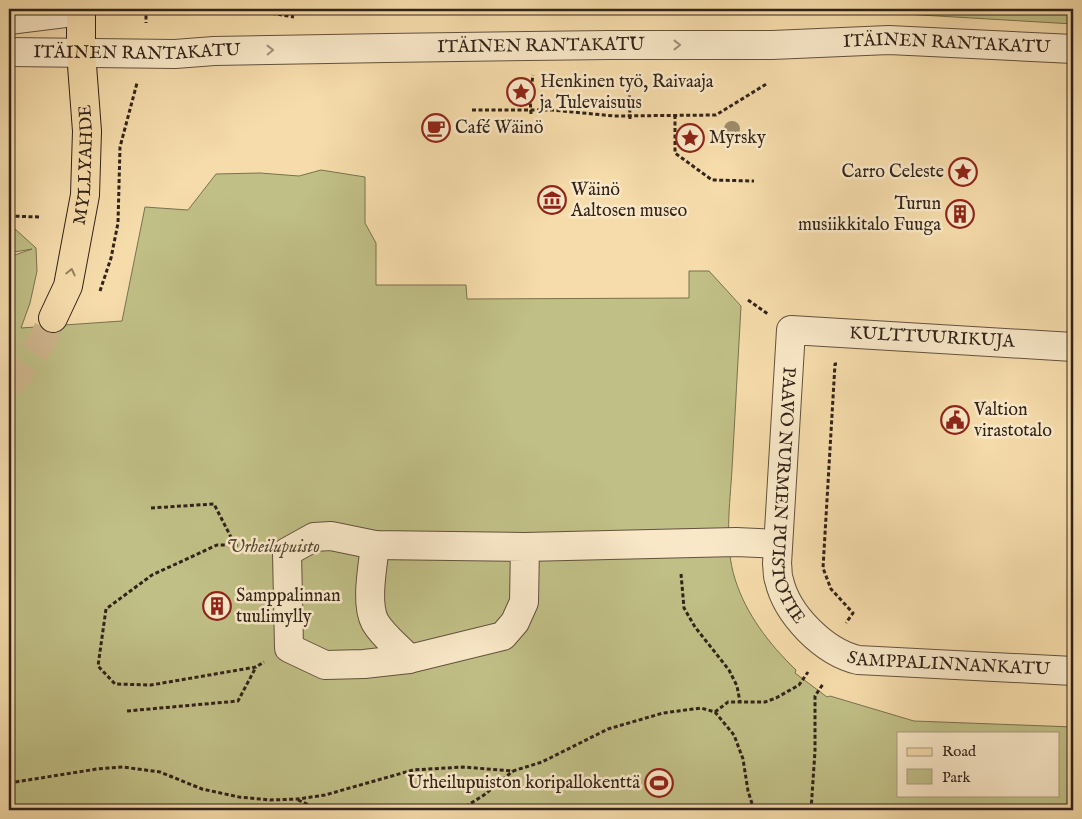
<svg xmlns="http://www.w3.org/2000/svg" width="1082" height="819" font-family="'IM FELL English',serif">
<rect width="100%" height="100%" fill="#f6dcab"/>
<filter id="stains"><feTurbulence type="fractalNoise" baseFrequency=".004" numOctaves="4"/><feColorMatrix values="0 0 0 0 .2 0 0 0 0 .09 0 0 0 0 .02 0 0 0 .5 -.17"/></filter>
<radialGradient id="worn" r=".72"><stop offset=".6" stop-color="#630" stop-opacity="0"/><stop offset="1" stop-color="#630" stop-opacity=".3"/></radialGradient>
<!-- green -->
<g fill="#c0bf86" stroke="#797150" fill-rule="evenodd">
<path d="M819,9h254v15z"/>
<path d="M321,170l44,7v46l11,20v42h90l1,14 222,-1v-27h20l32,35c-3,54 -6,109 -9,163 -2,36 -8,75 3,110 11,35 34,65 61,91l-1,3 32,24 3,-1 84,25 159,6v83h-1064v-553l23,-8 -23,4v-26l5,1 22,20 1,23 -7,32 -9,25 101,-7 23,-114 43,3 28,-36 44,-1 39,3zM898,733h160v62h-160z"/>
</g>
<g fill="none" stroke-linecap="round" stroke-linejoin="round">
<!-- major-tunnel -->
<path stroke="#cfb78e" stroke-width="28" stroke-dasharray="28 14" stroke-linecap="butt" d="M9,387l33,-46 11,-23"/>
<defs>
<g id="minor">
<path d="M9,20l72,-9"/>
<path id="s1" d="M9,52l166,2 39,-3 173,-3 222,-3h163l117,-5 184,9"/>
<path id="s2" d="M1073,347l-282,-17 -14,234c1,5 0,11 2,16 8,35 45,72 79,80l215,11"/>
<path d="M375,545c-2,21 -10,58 0,77 8,14 23,25 34,37"/>
<path d="M525,547l-150,-2 -44,-9 -17,1 -27,15 2,96 36,17 39,-1 45,-5 94,-23 12,-14 9,-20 1,-55 211,-5 42,2"/>
</g>
<g id="major">
<path id="s3" d="M53,318l15,-32 17,-91 2,-64 -6,-79v-43"/>
</g>
</defs>
<!-- minor casing -->
<use href="#minor" stroke="#63513e" stroke-width="30"/>
<!-- major casing -->
<use href="#major" stroke="#32231a" stroke-width="30"/>
<!-- path -->
<g stroke="#32231a" stroke-width="3" stroke-dasharray="4 2.5" stroke-linecap="butt">
<path d="M146,9v14"/>
<path d="M246,9l48,8"/>
<path d="M629,76l1,44"/>
<path d="M472,110h80l62,6 102,-1 52,-32"/>
<path d="M531,114l-1,-17 3,-22"/>
<path d="M675,115v38l37,27 42,1"/>
<path d="M9,216l30,1"/>
<path d="M100,291l11,-33 7,-35 2,-76 17,-64"/>
<path d="M748,300l20,14"/>
<path d="M837,364h-2l-12,204 8,21 22,24 -7,10"/>
<path d="M151,508l63,-4 21,41"/>
<path d="M257,548l-22,-3h-18l-65,30 -46,34 -8,57 17,18 36,1 105,-18 8,-5"/>
<path d="M681,574l3,34 11,19 34,43 8,16 3,16"/>
<path d="M127,711l111,-10 18,-34"/>
<path d="M715,712l13,-10h37l11,-4 23,-13 9,-13"/>
<path d="M9,783l88,-14 26,-2 37,5 42,17 37,8 31,3 28,-1 27,-4 88,-25 50,-3 50,4 29,-9 66,-33 55,-16 38,-5 14,4 19,23 9,24 5,32 6,19"/>
<path d="M298,800l22,10"/>
<path d="M460,810l24,-15 29,-24"/>
<path d="M811,810l4,-59v-55l8,-12"/>
</g>
<!-- minor -->
<use href="#minor" stroke="#f9e8c8" stroke-width="28"/>
<!-- major -->
<use href="#major" stroke="#f6dcab" stroke-width="28"/>
</g>
<!-- trees -->
<circle fill="#9e8c6a" cx="732" cy="129" r="8"/>
<!-- one-way arrows -->
<defs><path id="oneway-chevron" d="M-2-3.5L2.5 0L-2 3.5" fill="none" stroke-width="1.6" stroke-linecap="round" stroke-linejoin="round" transform="scale(1.25)"/></defs>
<g stroke="#9f8f7a">
<use href="#oneway-chevron" transform="translate(677 45)"/>
<use href="#oneway-chevron" transform="translate(270 50) rotate(-1)"/>
</g>
<use stroke="#948062" href="#oneway-chevron" transform="translate(71 272) rotate(-77)"/>
<!-- icons -->
<defs>
<symbol id="sight-ring" viewBox="-11 -11 22 22"><circle r="9.5" fill="#f9e8c8" stroke="#8f2418" stroke-width="1.5"/><path d="M0-6L1.8-2.2L6-1.7L2.9 1.2L3.7 5.4L0 3.3L-3.7 5.4L-2.9 1.2L-6-1.7L-1.8-2.2Z" fill="#8f2418"/></symbol>
<symbol id="cafe-ring" viewBox="-11 -11 22 22"><circle r="9.5" fill="#f9e8c8" stroke="#8f2418" stroke-width="1.5"/><path d="M-5.5-4.5H6V0H3Q3 3.5 0 3.5H-2.5Q-5.5 3.5-5.5 0ZM3-3.2v2h1.7v-2ZM-6 4.5H4V6H-6Z" fill="#8f2418"/></symbol>
<symbol id="museum-ring" viewBox="-11 -11 22 22"><circle r="9.5" fill="#f9e8c8" stroke="#8f2418" stroke-width="1.5"/><path d="M0-6L6-3V-2H-6V-3ZM-5-1h2V3h-2ZM-1-1h2V3h-2ZM3-1h2V3H3ZM-6 4H6V6H-6Z" fill="#8f2418"/></symbol>
<symbol id="building-ring" viewBox="-11 -11 22 22"><circle r="9.5" fill="#f9e8c8" stroke="#8f2418" stroke-width="1.5"/><path d="M-4-6H4V6H1V3H-1V6H-4ZM-2.5-4.3h1.7v1.8h-1.7ZM.8-4.3h1.7v1.8H.8ZM-2.5-1h1.7V.8h-1.7ZM.8-1h1.7V.8H.8Z" fill="#8f2418"/></symbol>
<symbol id="civic-ring" viewBox="-11 -11 22 22"><circle r="9.5" fill="#f9e8c8" stroke="#8f2418" stroke-width="1.5"/><path d="M-.6-6.5H3V-4.5H.6V-3L4-1V1h2V6H-6V1h2V-1L-.6-3ZM-1.2 2.5V6h2.4V2.5Z" fill="#8f2418"/></symbol>
<symbol id="stadium-ring" viewBox="-11 -11 22 22"><circle r="9.5" fill="#f9e8c8" stroke="#8f2418" stroke-width="1.5"/><path d="M0-5a6.5 5 0 1 0 0 10a6.5 5 0 1 0 0-10ZM-3.5-1.8h7v3.6h-7Z" fill="#8f2418"/></symbol>
</defs>
<g fill-rule="evenodd">
<use href="#sight-ring" x="505" y="76" width="32" height="32"/>
<use href="#cafe-ring" x="420" y="112" width="32" height="32"/>
<use href="#sight-ring" x="674" y="122" width="32" height="32"/>
<use href="#sight-ring" x="947" y="156" width="32" height="32"/>
<use href="#museum-ring" x="536" y="184" width="32" height="32"/>
<use href="#building-ring" x="944" y="198" width="32" height="32"/>
<use href="#civic-ring" x="939" y="404" width="32" height="32"/>
<use href="#building-ring" x="201" y="590" width="32" height="32"/>
<use href="#stadium-ring" x="643" y="767" width="32" height="32"/>
</g>
<g text-anchor="middle" dominant-baseline="central" stroke-width="5" stroke-linejoin="round" paint-order="stroke">
<!-- street labels -->
<g font-size="18" fill="#32231a" stroke="#f9e8c8">
<text stroke="none"><textPath href="#s1" startOffset="532">ITÄINEN RANTAKATU</textPath></text>
<text stroke="none"><textPath href="#s1" startOffset="938">ITÄINEN RANTAKATU</textPath></text>
<text stroke="none"><textPath href="#s1" startOffset="128">ITÄINEN RANTAKATU</textPath></text>
<text stroke="none"><textPath href="#s3" startOffset="158">MYLLYAHDE</textPath></text>
<text transform="translate(932 338) rotate(3)">KULTTUURIKUJA</text>
<text stroke="none"><textPath href="#s2" startOffset="450">PAAVO NURMEN PUISTOTIE</textPath></text>
<text stroke="none"><textPath href="#s2" startOffset="741">SAMPPALINNANKATU</textPath></text>
</g>
<!-- poi labels -->
<g font-size="18" fill="#32231a" stroke="#f9e8c8" text-anchor="start">
<text x="540" y="82">Henkinen työ, Raivaaja<tspan x="540" dy="21">ja Tulevaisuus</tspan></text>
<text x="455" y="128">Café Wäinö</text>
<text x="709" y="138">Myrsky</text>
<text x="944" y="172" text-anchor="end">Carro Celeste</text>
<text x="571" y="190">Wäinö<tspan x="571" dy="21">Aaltosen museo</tspan></text>
<text x="941" y="204" text-anchor="end">Turun<tspan x="941" dy="21">musiikkitalo Fuuga</tspan></text>
<text x="974" y="410">Valtion<tspan x="974" dy="21">virastotalo</tspan></text>
<text x="236" y="596">Samppalinnan<tspan x="236" dy="21">tuulimylly</tspan></text>
<text x="640" y="783" text-anchor="end">Urheilupuiston koripallokenttä</text>
</g>
<!-- park labels -->
<g font-size="18" font-style="italic" fill="#564a35" stroke="#f9e8c8">
<text x="273" y="547">Urheilupuisto</text>
</g>
</g>
<!-- margin -->
<rect width="1082" height="819" fill="none" stroke="#f6dcab" stroke-width="30"/>
<rect x="10" y="10" width="1062" height="799" fill="none" stroke="#32231a" stroke-width="2.5"/>
<rect x="15" y="15" width="1052" height="789" fill="none" stroke="#32231a"/>
<!-- legend -->
<rect x="897" y="732" width="162" height="65" fill="#f9e8c8" stroke="#a99982"/>
<rect x="907" y="748" width="25" height="8" fill="#f6dcab" stroke="#a99982"/>
<text x="942" y="756" font-size="15" fill="#32231a">Road</text>
<rect x="907" y="769" width="25" height="15" fill="#c0bf86" stroke="#a99982"/>
<text x="942" y="782" font-size="15" fill="#32231a">Park</text>
<rect width="100%" height="100%" filter="url(#stains)"/>
<rect width="100%" height="100%" fill="url(#worn)"/>
</svg>
